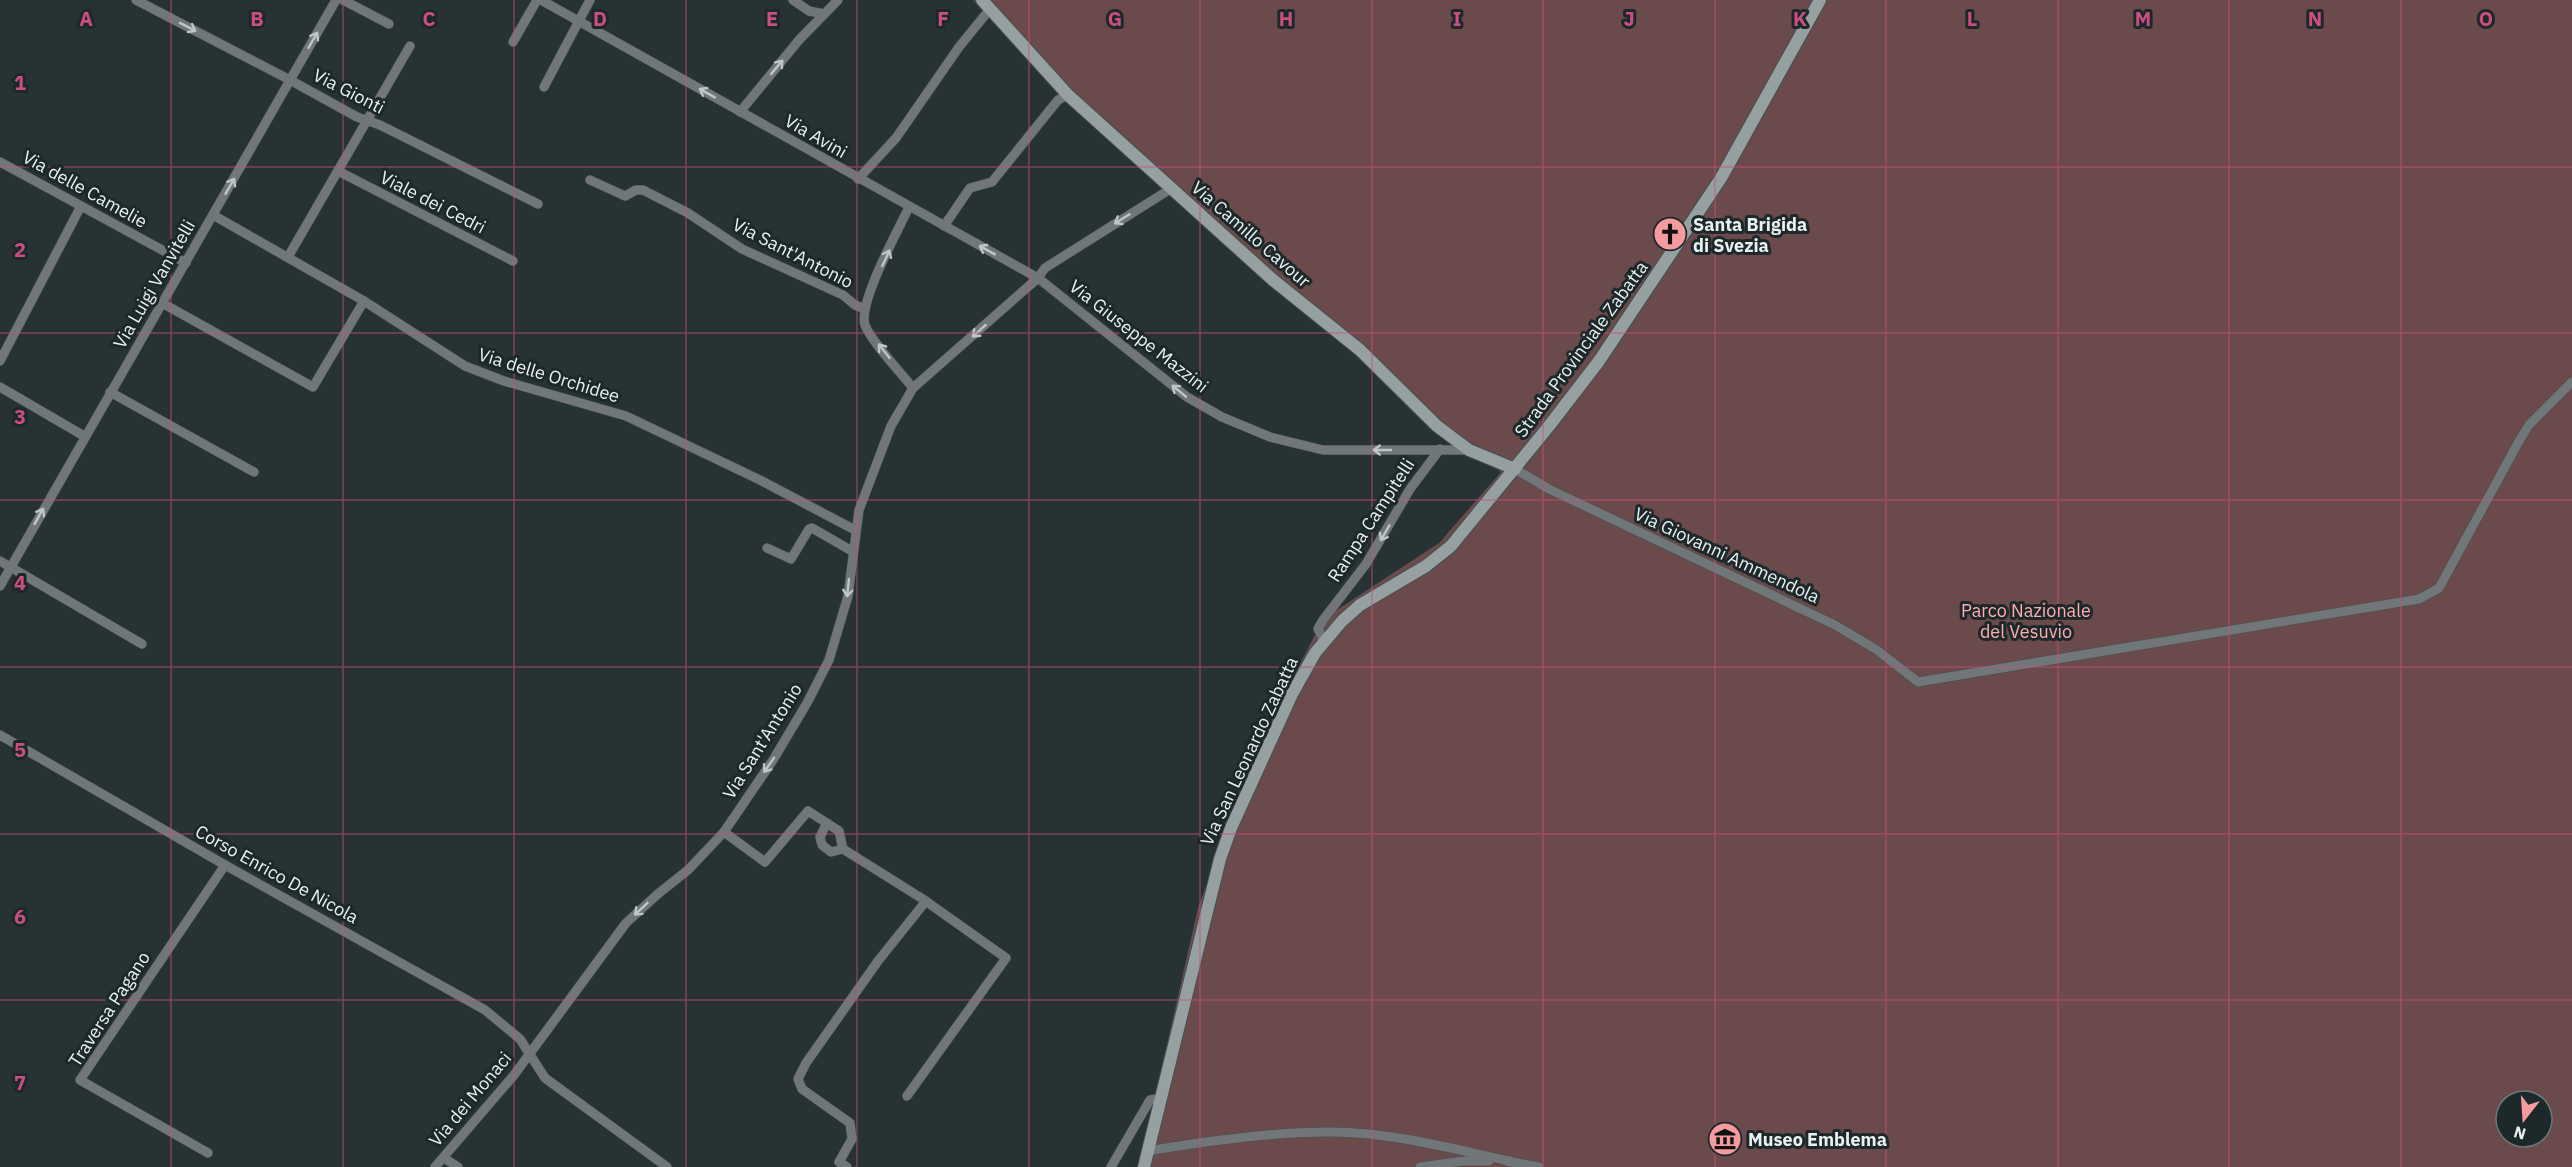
<svg xmlns="http://www.w3.org/2000/svg" width="2572" height="1167" font-family="'IBM Plex Sans',sans-serif">
<rect width="100%" height="100%" fill="#263234"/>
<!-- green -->
<path fill="#6a4a4a" fill-rule="evenodd" d="M973,0h1599v1167h-1433l59,-259 40,-111 45,-100 40,-78 116,-76 62,-71 -59,-37 -48,-48 -160,-136 -148,-136zM2506,1101h36v36h-36z"/>
<g fill="none" stroke-linecap="round" stroke-linejoin="round">
<defs>
<g id="street">
<path d="M136,0l154,80 67,37 23,8 158,79"/>
<path d="M343,0l46,24"/>
<path d="M541,0l497,278 149,119 35,20 48,20 53,13h146"/>
<path d="M793,0l16,11 15,3"/>
<path d="M513,42l24,-42"/>
<path d="M544,87l46,-87"/>
<path d="M740,112l59,-72 39,-40"/>
<path d="M0,162l186,101"/>
<path d="M338,171l175,90"/>
<path d="M858,179l38,-41 63,-91 31,-38"/>
<path d="M590,180l35,16 11,-6h7l45,23 54,36 101,46 12,10 10,4"/>
<path d="M909,207c-11,24 -51,95 -44,118 6,16 36,48 48,63"/>
<path d="M213,215l151,86 101,65 39,15 122,35 134,64 95,50"/>
<path d="M944,226l26,-38 22,-6 66,-82 10,-5"/>
<path d="M288,257l122,-211"/>
<path d="M162,303l151,84 51,-86"/>
<path d="M0,361l81,-155"/>
<path d="M0,387l84,49"/>
<path d="M110,392l144,80"/>
<path d="M1515,469l34,20 286,136 42,25 41,32 501,-83 20,-11 79,-145 11,-18 43,-43"/>
<path d="M767,548l24,11 18,-30 3,-1 40,23"/>
<path d="M0,561l142,83"/>
<path d="M0,586l336,-586"/>
<path d="M1324,640l-6,-11 5,-9 43,-56 44,-75 30,-40"/>
<path d="M0,735l225,130 260,145 35,29 25,39 122,89"/>
<path d="M827,823l-7,14 2,8 9,7 12,-3 83,52 -48,60 -72,102 -8,16 4,10 48,34 2,16 -13,23 8,5"/>
<path d="M724,832l41,30 43,-51 31,20 4,18"/>
<path d="M907,1096l99,-138 -79,-56"/>
<path d="M1148,1151c59,-10 127,-20 187,-19 59,1 118,17 175,29"/>
<path d="M208,1153l-128,-73 145,-215"/>
<path d="M444,1158l14,9"/>
<path d="M1506,1161l33,6"/>
<path d="M435,1167l79,-92 112,-152 33,-30 29,-23 36,-38 49,-72 34,-57 22,-43 19,-64 11,-86 32,-84 22,-38 125,-110 7,-10 127,-80"/>
<path d="M1111,1167l39,-67 12,-2"/>
<path d="M1420,1167l44,-6h25"/>
</g>
<g id="secondary">
<path d="M982,0l86,95 205,185 87,70 77,76 32,24 46,19"/>
<path d="M1144,1167l76,-308 11,-31 61,-134 23,-41 27,-32 18,-16 66,-39 25,-20 98,-120 50,-65 122,-183 99,-178"/>
</g>
</defs>
<!-- street casing -->
<use href="#street" stroke="#455052" stroke-width="10"/>
<!-- secondary casing -->
<use href="#secondary" stroke="#455052" stroke-width="14"/>
<!-- street -->
<use href="#street" stroke="#717778" stroke-width="9"/>
<!-- secondary -->
<use href="#secondary" stroke="#96a0a1" stroke-width="12"/>
</g>
<!-- one-way arrows -->
<defs><path id="oneway-shaft" d="M-6 0H5M1.5-3L5.5 0L1.5 3" fill="none" stroke-width="1.6" stroke-linecap="round" stroke-linejoin="round" transform="scale(1.5)"/></defs>
<g stroke="#bec6c7">
<use href="#oneway-shaft" transform="translate(188 27) rotate(27)"/>
<use href="#oneway-shaft" transform="translate(313 40) rotate(-60)"/>
<use href="#oneway-shaft" transform="translate(777 67) rotate(-50)"/>
<use href="#oneway-shaft" transform="translate(707 93) rotate(-151)"/>
<use href="#oneway-shaft" transform="translate(230 186) rotate(-60)"/>
<use href="#oneway-shaft" transform="translate(1122 219) rotate(148)"/>
<use href="#oneway-shaft" transform="translate(987 250) rotate(-151)"/>
<use href="#oneway-shaft" transform="translate(886 258) rotate(-65)"/>
<use href="#oneway-shaft" transform="translate(979 331) rotate(138)"/>
<use href="#oneway-shaft" transform="translate(884 351) rotate(-128)"/>
<use href="#oneway-shaft" transform="translate(1179 391) rotate(-141)"/>
<use href="#oneway-shaft" transform="translate(1382 450) rotate(180)"/>
<use href="#oneway-shaft" transform="translate(39 516) rotate(-61)"/>
<use href="#oneway-shaft" transform="translate(1385 533) rotate(120)"/>
<use href="#oneway-shaft" transform="translate(848 588) rotate(96)"/>
<use href="#oneway-shaft" transform="translate(769 765) rotate(125)"/>
<use href="#oneway-shaft" transform="translate(641 909) rotate(137)"/>
</g>
<!-- grid -->
<path fill="none" stroke="#cc4e80" stroke-width="1.5" stroke-opacity="0.55" d="M171,0v1167M343,0v1167M514,0v1167M686,0v1167M857,0v1167M1029,0v1167M1200,0v1167M1372,0v1167M1543,0v1167M1715,0v1167M1886,0v1167M2058,0v1167M2229,0v1167M2401,0v1167M0,167h2572M0,333h2572M0,500h2572M0,667h2572M0,834h2572M0,1000h2572"/>
<!-- icons -->
<defs>
<symbol id="church-disc" viewBox="-11 -11 22 22"><circle r="9.5" fill="#f59b9e" stroke="#1d282a"/><path d="M-1.2-6h2.4v3.5h3.3v2.4h-3.3V6h-2.4V-.1h-3.3v-2.4h3.3Z" fill="#111"/></symbol>
<symbol id="museum-disc" viewBox="-11 -11 22 22"><circle r="9.5" fill="#f59b9e" stroke="#1d282a"/><path d="M0-6L6-3V-2H-6V-3ZM-5-1h2V3h-2ZM-1-1h2V3h-2ZM3-1h2V3H3ZM-6 4H6V6H-6Z" fill="#111"/></symbol>
</defs>
<g fill-rule="evenodd">
<use href="#church-disc" x="1651" y="215" width="38" height="38"/>
<use href="#museum-disc" x="1706" y="1120" width="38" height="38"/>
</g>
<g text-anchor="middle" dominant-baseline="central" stroke-width="6" stroke-linejoin="round" paint-order="stroke">
<!-- street labels -->
<g font-size="18" fill="#e8f0f1" stroke="#1d282a">
<text transform="translate(349 91) rotate(27)">Via Gionti</text>
<text transform="translate(816 136) rotate(30)">Via Avini</text>
<text transform="translate(85 189) rotate(29)">Via delle Camelie</text>
<text transform="translate(433 202) rotate(27)">Viale dei Cedri</text>
<text transform="translate(1251 234) rotate(41)">Via Camillo Cavour</text>
<text transform="translate(793 253) rotate(27)">Via Sant'Antonio</text>
<text transform="translate(154 284) rotate(-60)">Via Luigi Vanvitelli</text>
<text transform="translate(1139 336) rotate(38)">Via Giuseppe Mazzini</text>
<text transform="translate(1581 349) rotate(-54)">Strada Provinciale Zabatta</text>
<text transform="translate(549 375) rotate(17)">Via delle Orchidee</text>
<text transform="translate(1371 520) rotate(-57)">Rampa Campitelli</text>
<text transform="translate(1727 555) rotate(25)">Via Giovanni Ammendola</text>
<text transform="translate(762 741) rotate(-58)">Via Sant'Antonio</text>
<text transform="translate(1249 751) rotate(-65)">Via San Leonardo Zabatta</text>
<text transform="translate(277 874) rotate(29)">Corso Enrico De Nicola</text>
<text transform="translate(109 1009) rotate(-57)">Traversa Pagano</text>
<text transform="translate(470 1099) rotate(-50)">Via dei Monaci</text>
</g>
<!-- poi labels -->
<g font-size="18" font-weight="bold" fill="#e8f0f1" stroke="#1d282a" text-anchor="start">
<text x="1693" y="224">Santa Brigida<tspan x="1693" dy="21">di Svezia</tspan></text>
<text x="1748" y="1139">Museo Emblema</text>
</g>
<!-- park labels -->
<g font-size="18" fill="#ffacaf" stroke="#1d282a">
<text x="2026" y="610">Parco Nazionale<tspan x="2026" dy="21">del Vesuvio</tspan></text>
</g>
</g>
<g font-size="20" text-anchor="middle" font-weight="bold" fill="#cc4e80" stroke="#1d282a" stroke-width="6" stroke-linejoin="round" paint-order="stroke">
<text x="86" y="26">A</text>
<text x="257" y="26">B</text>
<text x="429" y="26">C</text>
<text x="600" y="26">D</text>
<text x="772" y="26">E</text>
<text x="943" y="26">F</text>
<text x="1115" y="26">G</text>
<text x="1286" y="26">H</text>
<text x="1457" y="26">I</text>
<text x="1629" y="26">J</text>
<text x="1800" y="26">K</text>
<text x="1972" y="26">L</text>
<text x="2143" y="26">M</text>
<text x="2315" y="26">N</text>
<text x="2486" y="26">O</text>
<text x="20" y="90">1</text>
<text x="20" y="257">2</text>
<text x="20" y="424">3</text>
<text x="20" y="590">4</text>
<text x="20" y="757">5</text>
<text x="20" y="924">6</text>
<text x="20" y="1090">7</text>
</g>
<!-- north arrow -->
<g transform="translate(2524 1119) rotate(197)"><circle r="28" fill="#1d282a" stroke="#6e787a" stroke-width="1.5"/>
<path d="M0-4.5L10 22L0 15L-10 22Z" fill="#f59b9e"/>
<text y="-9" font-size="16" font-weight="bold" text-anchor="middle" fill="#e8f0f1">N</text>
</g>
</svg>
